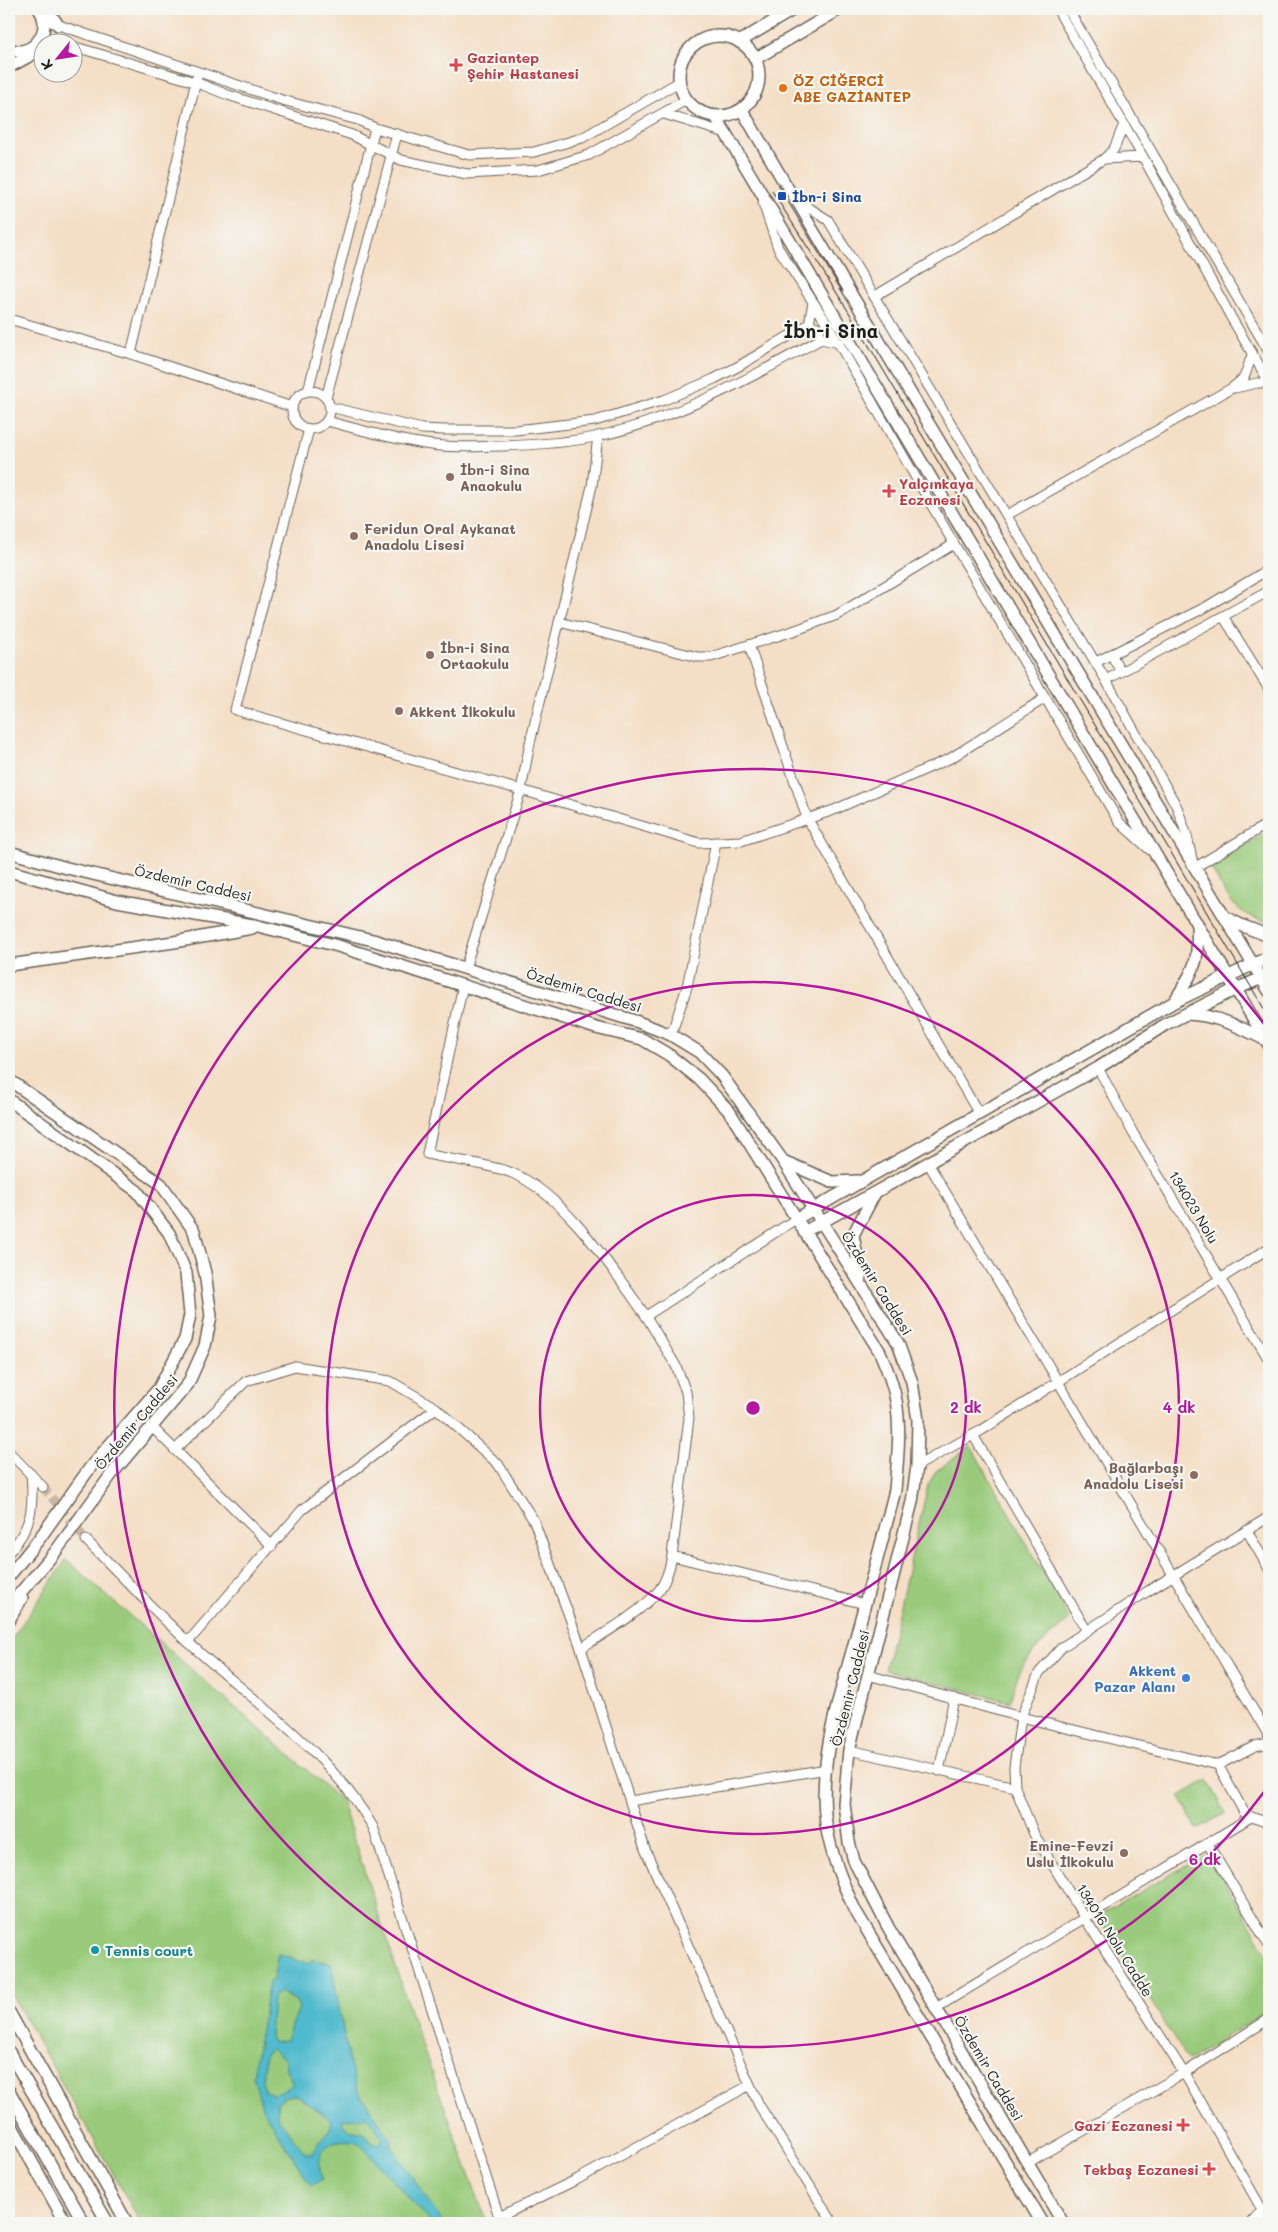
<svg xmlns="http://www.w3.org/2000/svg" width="1278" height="2232" font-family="Mali,sans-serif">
<rect width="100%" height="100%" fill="#f6f6f2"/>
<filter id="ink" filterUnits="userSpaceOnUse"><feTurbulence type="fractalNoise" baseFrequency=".02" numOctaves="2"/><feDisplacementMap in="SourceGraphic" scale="10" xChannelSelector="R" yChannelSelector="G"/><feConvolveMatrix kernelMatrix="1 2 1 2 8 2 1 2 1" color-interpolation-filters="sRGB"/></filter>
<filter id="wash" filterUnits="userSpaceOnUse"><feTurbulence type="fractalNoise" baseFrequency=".0096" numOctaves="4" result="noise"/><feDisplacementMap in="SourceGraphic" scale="20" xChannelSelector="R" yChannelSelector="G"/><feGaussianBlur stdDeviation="1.12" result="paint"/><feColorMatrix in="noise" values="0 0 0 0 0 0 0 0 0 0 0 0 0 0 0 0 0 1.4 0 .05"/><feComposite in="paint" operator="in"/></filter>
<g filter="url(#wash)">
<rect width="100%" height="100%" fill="#f4dec5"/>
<!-- green -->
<g fill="#9acb7b" stroke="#5b744c">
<path d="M1269,831v91c-35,-6 -43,-27 -59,-56z"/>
<path d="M971,1446l99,174c-19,13 -36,29 -48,48 -6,10 -9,23 -12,34l-125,-32 43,-185 8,-14z"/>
<path d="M66,1560l275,240 75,229 71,194h-346l-132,-233v-347z"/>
<path d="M1208,1780l18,33 -29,16 -18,-33z"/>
<path d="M1208,1853l61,103v54l-81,51 -90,-145z"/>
</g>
<!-- water -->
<path fill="#50bacd" stroke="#366b74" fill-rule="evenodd" d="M278,1954l15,4 1,2 16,3 2,-3 19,3 18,99 9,29 31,45 2,10 52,77h-12l-72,-80c-15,-5 -34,-4 -40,16 -1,5 2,15 3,20l-11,7 -48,-76 -10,-34 16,-94 4,-2zM280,1992l16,9 3,7 -13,32 -13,2 -3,-5 3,-40zM271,2049l14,10 1,11 7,14 -18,11 -10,-4 -3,-10 3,-27zM297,2095l33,24 1,8 -19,26h-7l-27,-35 -1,-15 8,-7zM369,2117l14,22 -4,5 -7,-2 -9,-9 -15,-3 -6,-7 2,-4z"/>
</g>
<g filter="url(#ink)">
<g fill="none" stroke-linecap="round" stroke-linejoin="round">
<!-- minor-tunnel -->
<path stroke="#c9b7a3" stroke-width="9" stroke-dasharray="9 4.5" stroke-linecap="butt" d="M43,1487l43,53"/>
<defs>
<g id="minor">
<path d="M1057,9l86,148 89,162 37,63"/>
<path d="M1068,9l201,343"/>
<path d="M53,23l229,77 76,20 17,8 94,27 65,-3 48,-14 97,-56"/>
<path d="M72,46l123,36 33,13 124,40 49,25 66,14 71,-4 51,-15 97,-55"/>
<path d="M197,77l-66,277 161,53"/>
<path d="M664,114l62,19"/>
<path d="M1104,159l39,-2"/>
<path d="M795,199l33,21 278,460 71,127 10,29 7,32 75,-45"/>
<path d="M763,203l15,45 50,77 126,219 165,278 31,28"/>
<path d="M875,296l229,-137 10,-10 10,-25"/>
<path d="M9,319l122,35"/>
<path d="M809,324l10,4 2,11"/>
<path d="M1235,388l22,-5h12"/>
<circle cx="311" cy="410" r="19"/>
<path d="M308,391l67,-263"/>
<path d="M326,398l71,-264"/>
<path d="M330,407l92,22 22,1h72l79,-9 69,-21 50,-21 25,-13 70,-42 4,-22"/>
<path d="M327,421c30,8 61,17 92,22 26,5 56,4 83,3 32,-1 66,-3 97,-10 80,-18 151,-58 222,-97l18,4"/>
<path d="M309,429l-74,281 286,80 178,53 42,-2 93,-31 117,-52 94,-60"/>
<path d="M1007,515l225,-127 12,-10 8,-23"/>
<path d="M1223,616l46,73"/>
<path d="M559,622l139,35h13l82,-26 44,-16 117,-71"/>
<path d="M749,645l58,173 172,296"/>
<path d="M1111,654l10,18"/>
<path d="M1096,662l110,-55 63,-38"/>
<path d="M1106,680l163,-89"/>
<path d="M465,968l56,-178 9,-47 62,-257 6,-50"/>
<path d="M463,985l-36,169c24,6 63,10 85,19 53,22 101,97 134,143"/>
<path d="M671,1035l16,-48 29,-145"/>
<path d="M1098,1068l35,65 136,227"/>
<path d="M928,1163l341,573"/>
<path d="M152,1427l120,119"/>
<path d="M973,1435l114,196"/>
<path d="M175,1450l71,-69 49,-15 95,15 46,27 62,56 36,57 47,127 64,201 114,256 74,118"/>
<path d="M9,1452l34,35"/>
<path d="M917,1466l65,-36 287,-182"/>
<path d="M1247,1531l22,38"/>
<path d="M86,1540c34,34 67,70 102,102 65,60 140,107 185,185l128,396"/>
<path d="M9,1552c23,-25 25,-45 22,-78"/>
<path d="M672,1556l193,48"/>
<path d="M188,1642l114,-132 134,-102"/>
<path d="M581,1648c24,-15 62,-37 79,-59 7,-10 10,-22 12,-33l17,-138 -3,-26 -10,-26 -30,-50 150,-97"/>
<path d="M868,1675l153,42 197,48 26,47 7,5 18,6"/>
<path d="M849,1750l166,37"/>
<path d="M1218,1765l37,-19 14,-3"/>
<path d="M939,1771l15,-73"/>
<path d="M630,1801l197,-32"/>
<path d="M1208,1844l61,102"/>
<path d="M936,2008l315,-191"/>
<path d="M1027,2163l157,-90 85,-54"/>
<path d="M1264,2213l-80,-140 -100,-156 -50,-83 -19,-47 -1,-20 7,-50 18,-44 23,-26 86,-56 121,-74"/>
<path d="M499,2217l79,-38 172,-94"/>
</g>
<g id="major">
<path d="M47,9l11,16"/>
<circle cx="719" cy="76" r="40"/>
<path d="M54,42l3,-1"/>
<path d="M739,42l55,-33"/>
<path d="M9,49c24,10 45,-20 30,-40"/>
<path d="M755,59l85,-50"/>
<path d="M9,67l33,-18"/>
<path d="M742,110l52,89 475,792"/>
<path d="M716,117l553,928"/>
<path d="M9,852l58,16 306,72 265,82 33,13 28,17 23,24 61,85 115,182 14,39 6,38 -1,46 -5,36 -63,248 -5,54 5,38 5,19 34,66 175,296"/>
<path d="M9,871l108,30 141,25 80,20 258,82 46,11 27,16 30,24 30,32 151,241c4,10 8,19 11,29 12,34 7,74 4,109 -13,53 -28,105 -42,158 -16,56 -35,117 -27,176 5,31 16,58 29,86l187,313"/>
<path d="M1225,917l18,9 26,10"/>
<path d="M9,965l165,-23 78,-14"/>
<path d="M1176,999c20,-33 23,-36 21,-76"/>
<path d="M1187,1014c29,1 53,13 79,26"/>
<path d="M9,1080l152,104 33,47 11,42 6,43 -6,30 -17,38 -77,91 -55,76 -47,55"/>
<path d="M9,1100l128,91 32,42 17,40 4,42 -5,24 -26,49 -67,77 -53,74 -30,37"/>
<path d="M783,1161l49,21 26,-1"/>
<path d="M796,1219l378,-217 95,-45"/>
<path d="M804,1232l294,-164 68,-44 70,-35 33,-14"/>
<path d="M861,1278l-8,-43 22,-42"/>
<path d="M9,1620l13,-22"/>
<path d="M9,2012l118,211"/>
<path d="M9,2052l99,171"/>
<path d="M9,2091l75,132"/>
<path d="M9,2121l57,102"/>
<path d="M1253,2223l8,-9 8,-3"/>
</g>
</defs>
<!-- minor casing -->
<use href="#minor" stroke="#686057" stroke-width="11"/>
<!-- major casing -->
<use href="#major" stroke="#686057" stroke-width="14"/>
<!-- minor -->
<use href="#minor" stroke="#fff" stroke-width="9"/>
<!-- major -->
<use href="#major" stroke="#fff" stroke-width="11"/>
<!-- tram -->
<g stroke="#1c1c1c" stroke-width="1">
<path d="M779,182l64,109"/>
<path d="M772,191l75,118 422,708"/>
</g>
</g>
</g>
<!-- distance rings -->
<g fill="none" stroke="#b5179e" stroke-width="2.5">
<circle cx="753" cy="1408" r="213"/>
<circle cx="753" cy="1408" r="426"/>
<path d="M1267 1788A639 639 0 1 1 1267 1028"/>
</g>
<!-- markers -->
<g fill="#e0444e" stroke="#f6f6f2" stroke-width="2">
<path d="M453.5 57.5h5v5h5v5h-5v5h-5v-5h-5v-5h5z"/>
<path d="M886.5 483.5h5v5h5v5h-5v5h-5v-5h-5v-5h5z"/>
<path d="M1180.5 2117.5h5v5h5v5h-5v5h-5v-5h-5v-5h5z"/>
<path d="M1206.5 2161.5h5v5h5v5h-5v5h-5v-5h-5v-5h5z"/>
</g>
<circle fill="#e8710a" stroke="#f6f6f2" stroke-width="2" cx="783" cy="88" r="5"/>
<rect fill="#1a4fb4" stroke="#f6f6f2" stroke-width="2" x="777" y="191" width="10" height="10" rx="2.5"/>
<g fill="#8d6e63" stroke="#f6f6f2" stroke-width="2">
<circle cx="450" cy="477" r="5"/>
<circle cx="354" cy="536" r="5"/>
<circle cx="430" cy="655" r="5"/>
<circle cx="399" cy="711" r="5"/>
<circle cx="1194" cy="1475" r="5"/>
<circle cx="1124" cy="1853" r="5"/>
</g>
<circle fill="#3f7fe0" stroke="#f6f6f2" stroke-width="2" cx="1186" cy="1678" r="5"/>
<circle fill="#0f9aa8" stroke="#f6f6f2" stroke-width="2" cx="95" cy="1950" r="5"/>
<g text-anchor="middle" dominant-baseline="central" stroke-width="4.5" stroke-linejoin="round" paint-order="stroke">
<!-- health labels -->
<g font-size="14" font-weight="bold" fill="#be3a42" stroke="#f6f6f2" text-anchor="start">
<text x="467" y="57">Gaziantep<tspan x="467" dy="16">Şehir Hastanesi</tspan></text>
<text x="899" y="483">Yalçınkaya<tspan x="899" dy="16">Eczanesi</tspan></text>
<text x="1173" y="2125" text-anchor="end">Gazi Eczanesi</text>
<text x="1199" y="2169" text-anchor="end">Tekbaş Eczanesi</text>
</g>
<!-- food labels -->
<g font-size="14" font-weight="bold" fill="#c56008" stroke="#f6f6f2" text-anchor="start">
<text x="793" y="80">ÖZ CİĞERCİ<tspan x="793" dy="16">ABE GAZİANTEP</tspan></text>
</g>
<!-- transit labels -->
<g font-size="14" font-weight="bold" fill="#164399" stroke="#f6f6f2" text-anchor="start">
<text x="792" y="196">İbn-i Sina</text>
</g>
<!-- education labels -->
<g font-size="14" font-weight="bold" fill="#785e54" stroke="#f6f6f2" text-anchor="start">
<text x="460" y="469">İbn-i Sina<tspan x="460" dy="16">Anaokulu</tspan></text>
<text x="364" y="528">Feridun Oral Aykanat<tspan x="364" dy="16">Anadolu Lisesi</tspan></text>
<text x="440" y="647">İbn-i Sina<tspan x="440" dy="16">Ortaokulu</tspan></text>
<text x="409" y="711">Akkent İlkokulu</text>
<text x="1184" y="1467" text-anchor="end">Bağlarbaşı<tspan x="1184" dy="16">Anadolu Lisesi</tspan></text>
<text x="1114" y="1845" text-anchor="end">Emine-Fevzi<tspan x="1114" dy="16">Uslu İlkokulu</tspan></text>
</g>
<!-- street labels -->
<g font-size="14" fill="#1c1c1c" stroke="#f6f6f2">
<text transform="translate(193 883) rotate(13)">Özdemir Caddesi</text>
<text transform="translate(584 990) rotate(17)">Özdemir Caddesi</text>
<text transform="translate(1194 1207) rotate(59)">134023 Nolu</text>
<text transform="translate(877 1283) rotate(58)">Özdemir Caddesi</text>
<text transform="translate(136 1422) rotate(-50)">Özdemir Caddesi</text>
<text transform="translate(850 1688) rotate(-76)">Özdemir Caddesi</text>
<text transform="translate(1115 1940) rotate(58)">134016 Nolu Cadde</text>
<text transform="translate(989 2068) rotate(59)">Özdemir Caddesi</text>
</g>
<!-- shop labels -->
<g font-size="14" font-weight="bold" fill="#366cbe" stroke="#f6f6f2" text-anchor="end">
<text x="1176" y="1670">Akkent<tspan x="1176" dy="16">Pazar Alanı</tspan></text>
</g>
<!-- culture labels -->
<g font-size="14" font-weight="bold" fill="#0d838f" stroke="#f6f6f2" text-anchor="start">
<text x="105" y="1950">Tennis court</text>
</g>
<!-- district labels -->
<g font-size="19" font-weight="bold" fill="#1c1c1c" stroke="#f6f6f2">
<text x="831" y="330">İbn-i Sina</text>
</g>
</g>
<circle cx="753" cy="1408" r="8" fill="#b5179e" stroke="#f6f6f2" stroke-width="2.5"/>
<g font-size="15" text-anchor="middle" font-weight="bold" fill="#b5179e" stroke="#f6f6f2" stroke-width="4.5" stroke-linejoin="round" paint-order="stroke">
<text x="966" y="1413">2 dk</text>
<text x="1179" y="1413">4 dk</text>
<text x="1205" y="1865">6 dk</text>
</g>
<!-- margin -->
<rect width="1278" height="2232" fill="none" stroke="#f6f6f2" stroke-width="30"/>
<!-- north arrow -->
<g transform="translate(58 58) rotate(240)"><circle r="24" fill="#f6f6f2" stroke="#9f9f9c"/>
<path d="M0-4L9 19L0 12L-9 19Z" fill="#b5179e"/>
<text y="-8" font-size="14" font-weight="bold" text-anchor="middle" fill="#1c1c1c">K</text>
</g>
</svg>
